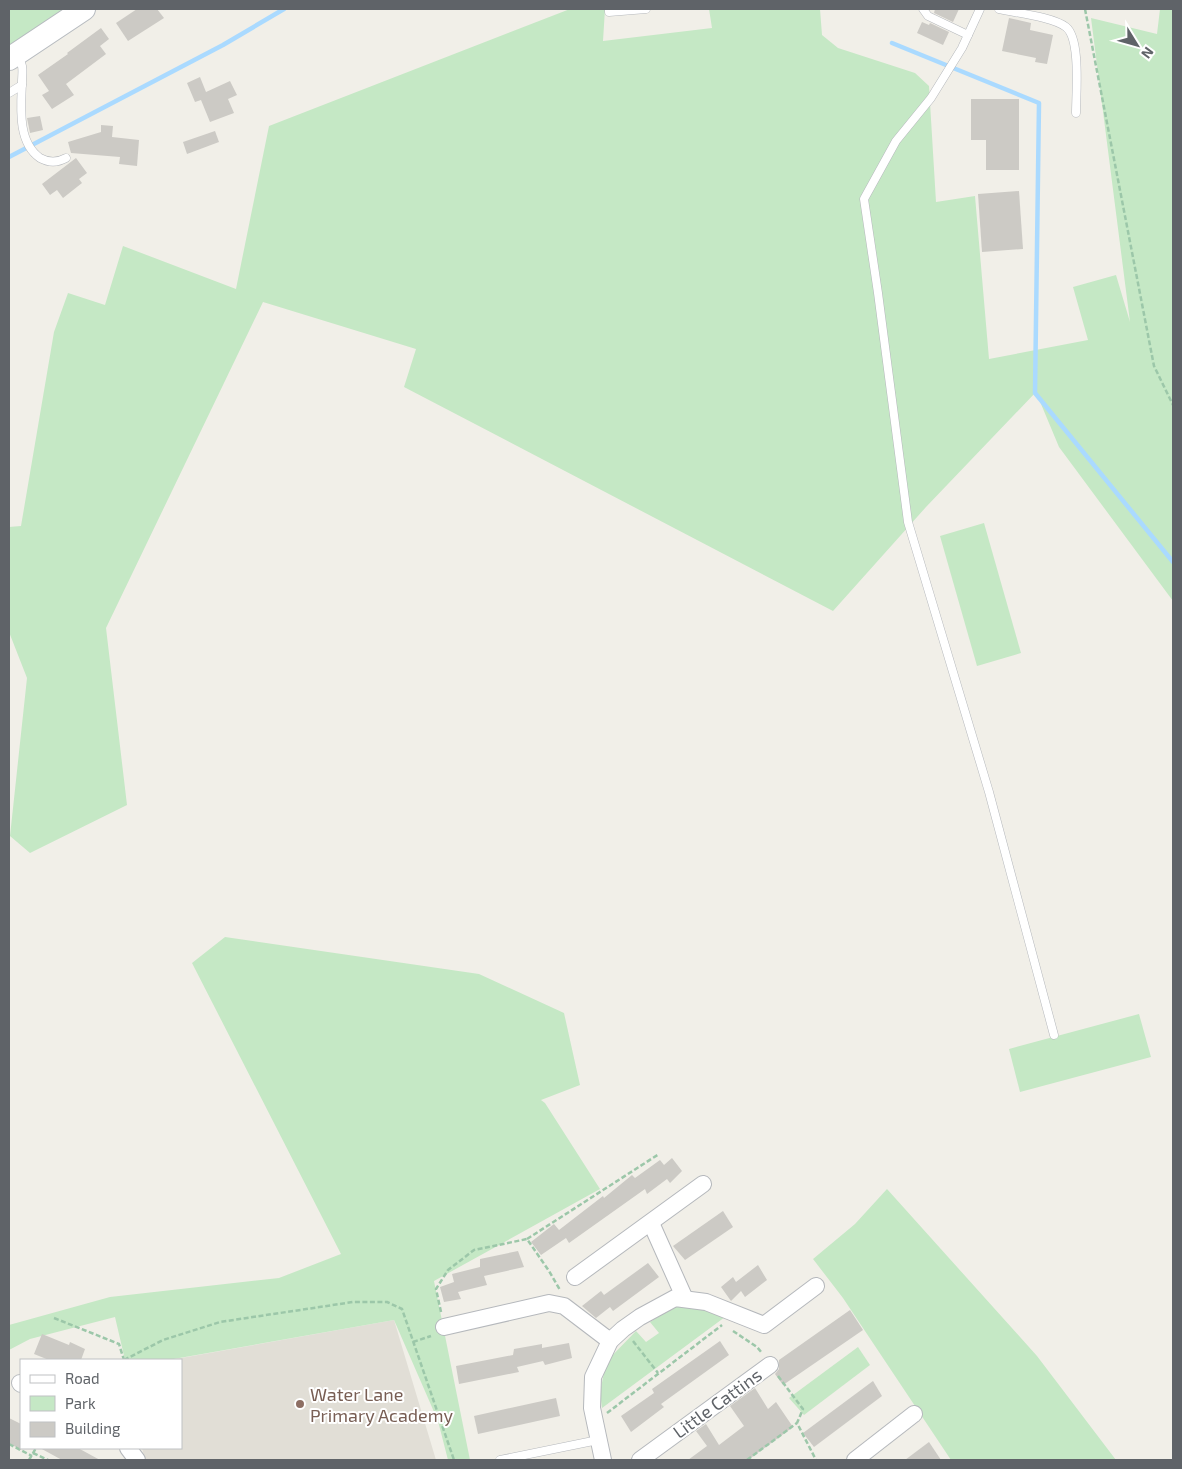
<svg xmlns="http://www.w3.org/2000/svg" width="1182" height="1469" font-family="'Exo 2',sans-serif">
<rect width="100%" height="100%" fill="#f1efe8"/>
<!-- education -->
<path fill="#e1ded6" d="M394,1320l42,140h-291l-3,-12h39v-88h-11z"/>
<!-- green -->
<g fill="#c5e8c5">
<path d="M9,9h61l-61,41z"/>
<path d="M570,9h35l-2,32 109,-13 -3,-19h111l2,26 16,13 77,25 14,13 7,116 39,-6 14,163 99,-19 -15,-53 43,-12 14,47 -39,-304 66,16 3,-25h13v592l-114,-154 -23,-55 -110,115 -93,104 -429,-224 12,-38 -153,-47 -157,326 21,177 -97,48 -20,-17 17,-158 -18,-46v-105l12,-1 33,-194 14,-39 37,12 18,-59 113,43 33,-163z"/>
<path d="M984,523l37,130 -44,13 -37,-130z"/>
<path d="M225,937l254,37 85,39 16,72 -39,15 4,3 55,86 -166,92 36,179h-22l-10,-39 -44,-101 -226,40h-43l-10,-43 -85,22 -21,11v-25l101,-28 169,-19 62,-24 -149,-291z"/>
<path d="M1139,1014l12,43 -131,35 -11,-43z"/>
<path d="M887,1189l150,167 79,104h-165l-108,-162 -30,-39 42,-35z"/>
<path d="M689,1304l36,13 -123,91 -2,-15 6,-31 30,-31 10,11 13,-9 -9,-11 27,-17z"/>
<path d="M858,1347l12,18 -66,50 -15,-17z"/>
</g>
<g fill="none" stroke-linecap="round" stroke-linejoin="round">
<!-- stream -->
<g stroke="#aadaff" stroke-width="4.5">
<path d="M892,43l147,60 -4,290 138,169"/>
<path d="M9,157l214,-112 61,-36"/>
</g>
</g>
<!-- building -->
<g fill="#cccac5">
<path d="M137,9h20l7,9 -36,23 -12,-18z"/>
<path d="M935,9h24l-6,13 -19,-9z"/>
<path d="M1009,18l22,5 -1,7 23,5 -6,29 -12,-2 1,-4 -34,-7z"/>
<path d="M922,22l7,3 1,-2 19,9 -6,13 -26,-12z"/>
<path d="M101,28l8,11 -9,7 6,8 -40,30 8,11 -22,14 -10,-14 7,-4 -11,-16 30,-21 -1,-1z"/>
<path d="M200,77l6,15 24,-11 7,14 -9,4 6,14 -24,9 -9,-22 -6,2 -8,-19z"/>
<path d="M971,99h48v71h-33v-30h-15z"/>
<path d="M40,116l3,14 -13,3 -3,-15z"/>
<path d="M101,125l12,1 -1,11 27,3 -2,26 -18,-2 1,-7 -49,-4 -3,-11 33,-10z"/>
<path d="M215,131l4,11 -32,12 -4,-12z"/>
<path d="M76,158l11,15 -8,6 3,4 -19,15 -6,-8 -7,5 -8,-11z"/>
<path d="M1019,191l4,58 -41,3 -4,-58z"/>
<path d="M672,1158l10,13 -12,12 -3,-4 -20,15 -2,-5 -76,54 -3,-5 -25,17 -10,-13 23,-18 5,6 44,-34 1,2 28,-23 3,3 25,-18 4,5z"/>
<path d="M723,1211l10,16 -48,33 -12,-14z"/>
<path d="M518,1251l6,16 -40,9 3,9 -29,7 3,7 -17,3 -4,-15 14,-5 -2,-8 28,-7v-8z"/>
<path d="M648,1263l11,14 -46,34 -3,-4 -14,11 -14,-12 19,-15 3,4z"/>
<path d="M758,1265l9,15 -22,17 -4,-6 -10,10 -10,-14 12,-10 3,5z"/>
<path d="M850,1310l13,20 -80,55 -8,-11 4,-5v-9z"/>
<path d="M42,1334l27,11 1,-3 15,7 -4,11h-32l-15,-6z"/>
<path d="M720,1341l9,14 -68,49 3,3 -33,25 -10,-16 33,-23 -2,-4z"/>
<path d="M569,1343l3,15 -27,7 -2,-4 -26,6 2,5 -60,12 -3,-18 57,-11 1,-6 28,-5v4z"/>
<path d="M873,1381l9,15 -68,51 -11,-14z"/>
<path d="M755,1388l13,21 8,-7 17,25 -45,33h-60l19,-14 -11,-15 10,-7 13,21 25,-19 -14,-20z"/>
<path d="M556,1398l4,18 -82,18 -4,-18z"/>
<path d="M9,1418l12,6v26l-12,-7z"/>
<path d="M929,1442l12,18h-36z"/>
<path d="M40,1448h38l22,12h-38z"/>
</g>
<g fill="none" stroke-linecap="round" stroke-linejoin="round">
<defs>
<g id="service">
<path d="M609,9v3l37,-3"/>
<path d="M923,9l5,7 40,19"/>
<path d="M980,9l-18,39 -31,50 -35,43 -32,58 14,94 30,229 81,270 65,243"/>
<path d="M999,9c18,4 54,8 67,18 15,12 10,67 10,86"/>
<path d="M18,55c1,3 3,7 4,11 1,5 0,11 0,16 -1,24 -5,60 18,76 9,5 17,5 26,0"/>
<path d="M9,93l13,-8"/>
<path d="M500,1460l98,-20"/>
</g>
<g id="minor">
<path d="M651,1223l34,76"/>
<path d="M575,1277l128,-93"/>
<path d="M444,1327l105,-24 15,3 46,35"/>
<path d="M20,1383l1,1"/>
<path d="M128,1448l9,12"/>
<path d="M603,1460l-11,-52 1,-31 17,-36 13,-12 17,-12 35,-19 31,4 58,23 52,-39"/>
<path d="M640,1460l130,-95"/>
<path d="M855,1460l59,-46"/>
</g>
<path id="secondary" d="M9,59l75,-50"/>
</defs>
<!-- service casing -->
<use href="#service" stroke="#b5b8bc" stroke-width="9"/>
<!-- minor casing -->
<use href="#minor" stroke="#b5b8bc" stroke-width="18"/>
<!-- secondary casing -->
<use href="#secondary" stroke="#b6babf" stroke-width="24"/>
<!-- path -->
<g stroke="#9cc7a9" stroke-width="2.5" stroke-dasharray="5 2.5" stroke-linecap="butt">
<path d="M1085,9l69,357 19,39"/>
<path d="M527,1239l132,-85"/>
<path d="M441,1312l-5,-23 12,-19 26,-20 53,-11 22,32 11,19"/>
<path d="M54,1318l65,26 5,16"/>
<path d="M733,1331l24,16 5,6"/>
<path d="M633,1341l25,32"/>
<path d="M413,1342l18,-6"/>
<path d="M124,1360l39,-20 57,-18 133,-20h34l15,7 52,151"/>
<path d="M778,1376l25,33 -6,14 19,37"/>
<path d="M607,1413l115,-88"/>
<path d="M9,1444l23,12"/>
<path d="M33,1453l15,7"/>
<path d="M29,1460l7,-12"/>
<path d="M747,1460l50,-37"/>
</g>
<!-- service -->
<use href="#service" stroke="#fff" stroke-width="8"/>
<!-- minor -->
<use href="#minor" stroke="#fff" stroke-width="16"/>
<!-- secondary -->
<use href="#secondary" stroke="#fff" stroke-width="22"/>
</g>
<!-- markers -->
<circle fill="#8d6e63" stroke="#fff" stroke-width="2" cx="300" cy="1404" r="5"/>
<g text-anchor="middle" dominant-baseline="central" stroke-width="4" stroke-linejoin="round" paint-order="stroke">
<!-- education labels -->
<g font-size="18" fill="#785e54" stroke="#fff" text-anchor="start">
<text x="310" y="1394">Water Lane<tspan x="310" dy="21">Primary Academy</tspan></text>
</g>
<!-- street labels -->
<g font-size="18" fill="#5f6368" stroke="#fff">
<text transform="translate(717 1403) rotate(-36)">Little Cattins</text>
</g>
</g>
<!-- border -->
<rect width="1182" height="1469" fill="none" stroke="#5f6368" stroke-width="20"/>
<!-- legend -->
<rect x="20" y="1359" width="162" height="90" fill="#ffffff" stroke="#bfc1c3"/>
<rect x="30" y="1375" width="25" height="8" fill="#ffffff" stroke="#bfc1c3"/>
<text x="65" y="1384" font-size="15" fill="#5f6368">Road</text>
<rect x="30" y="1396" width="25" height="15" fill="#c5e8c5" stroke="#bfc1c3"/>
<text x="65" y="1409" font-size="15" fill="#5f6368">Park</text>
<rect x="30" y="1422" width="25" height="15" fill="#cccac5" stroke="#bfc1c3"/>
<text x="65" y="1434" font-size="15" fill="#5f6368">Building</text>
<!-- north arrow -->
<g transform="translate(1137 45) rotate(127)" stroke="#ffffff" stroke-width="4" paint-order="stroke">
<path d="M0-4L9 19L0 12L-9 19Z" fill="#5f6368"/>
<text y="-8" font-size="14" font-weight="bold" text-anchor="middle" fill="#5f6368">N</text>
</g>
</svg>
